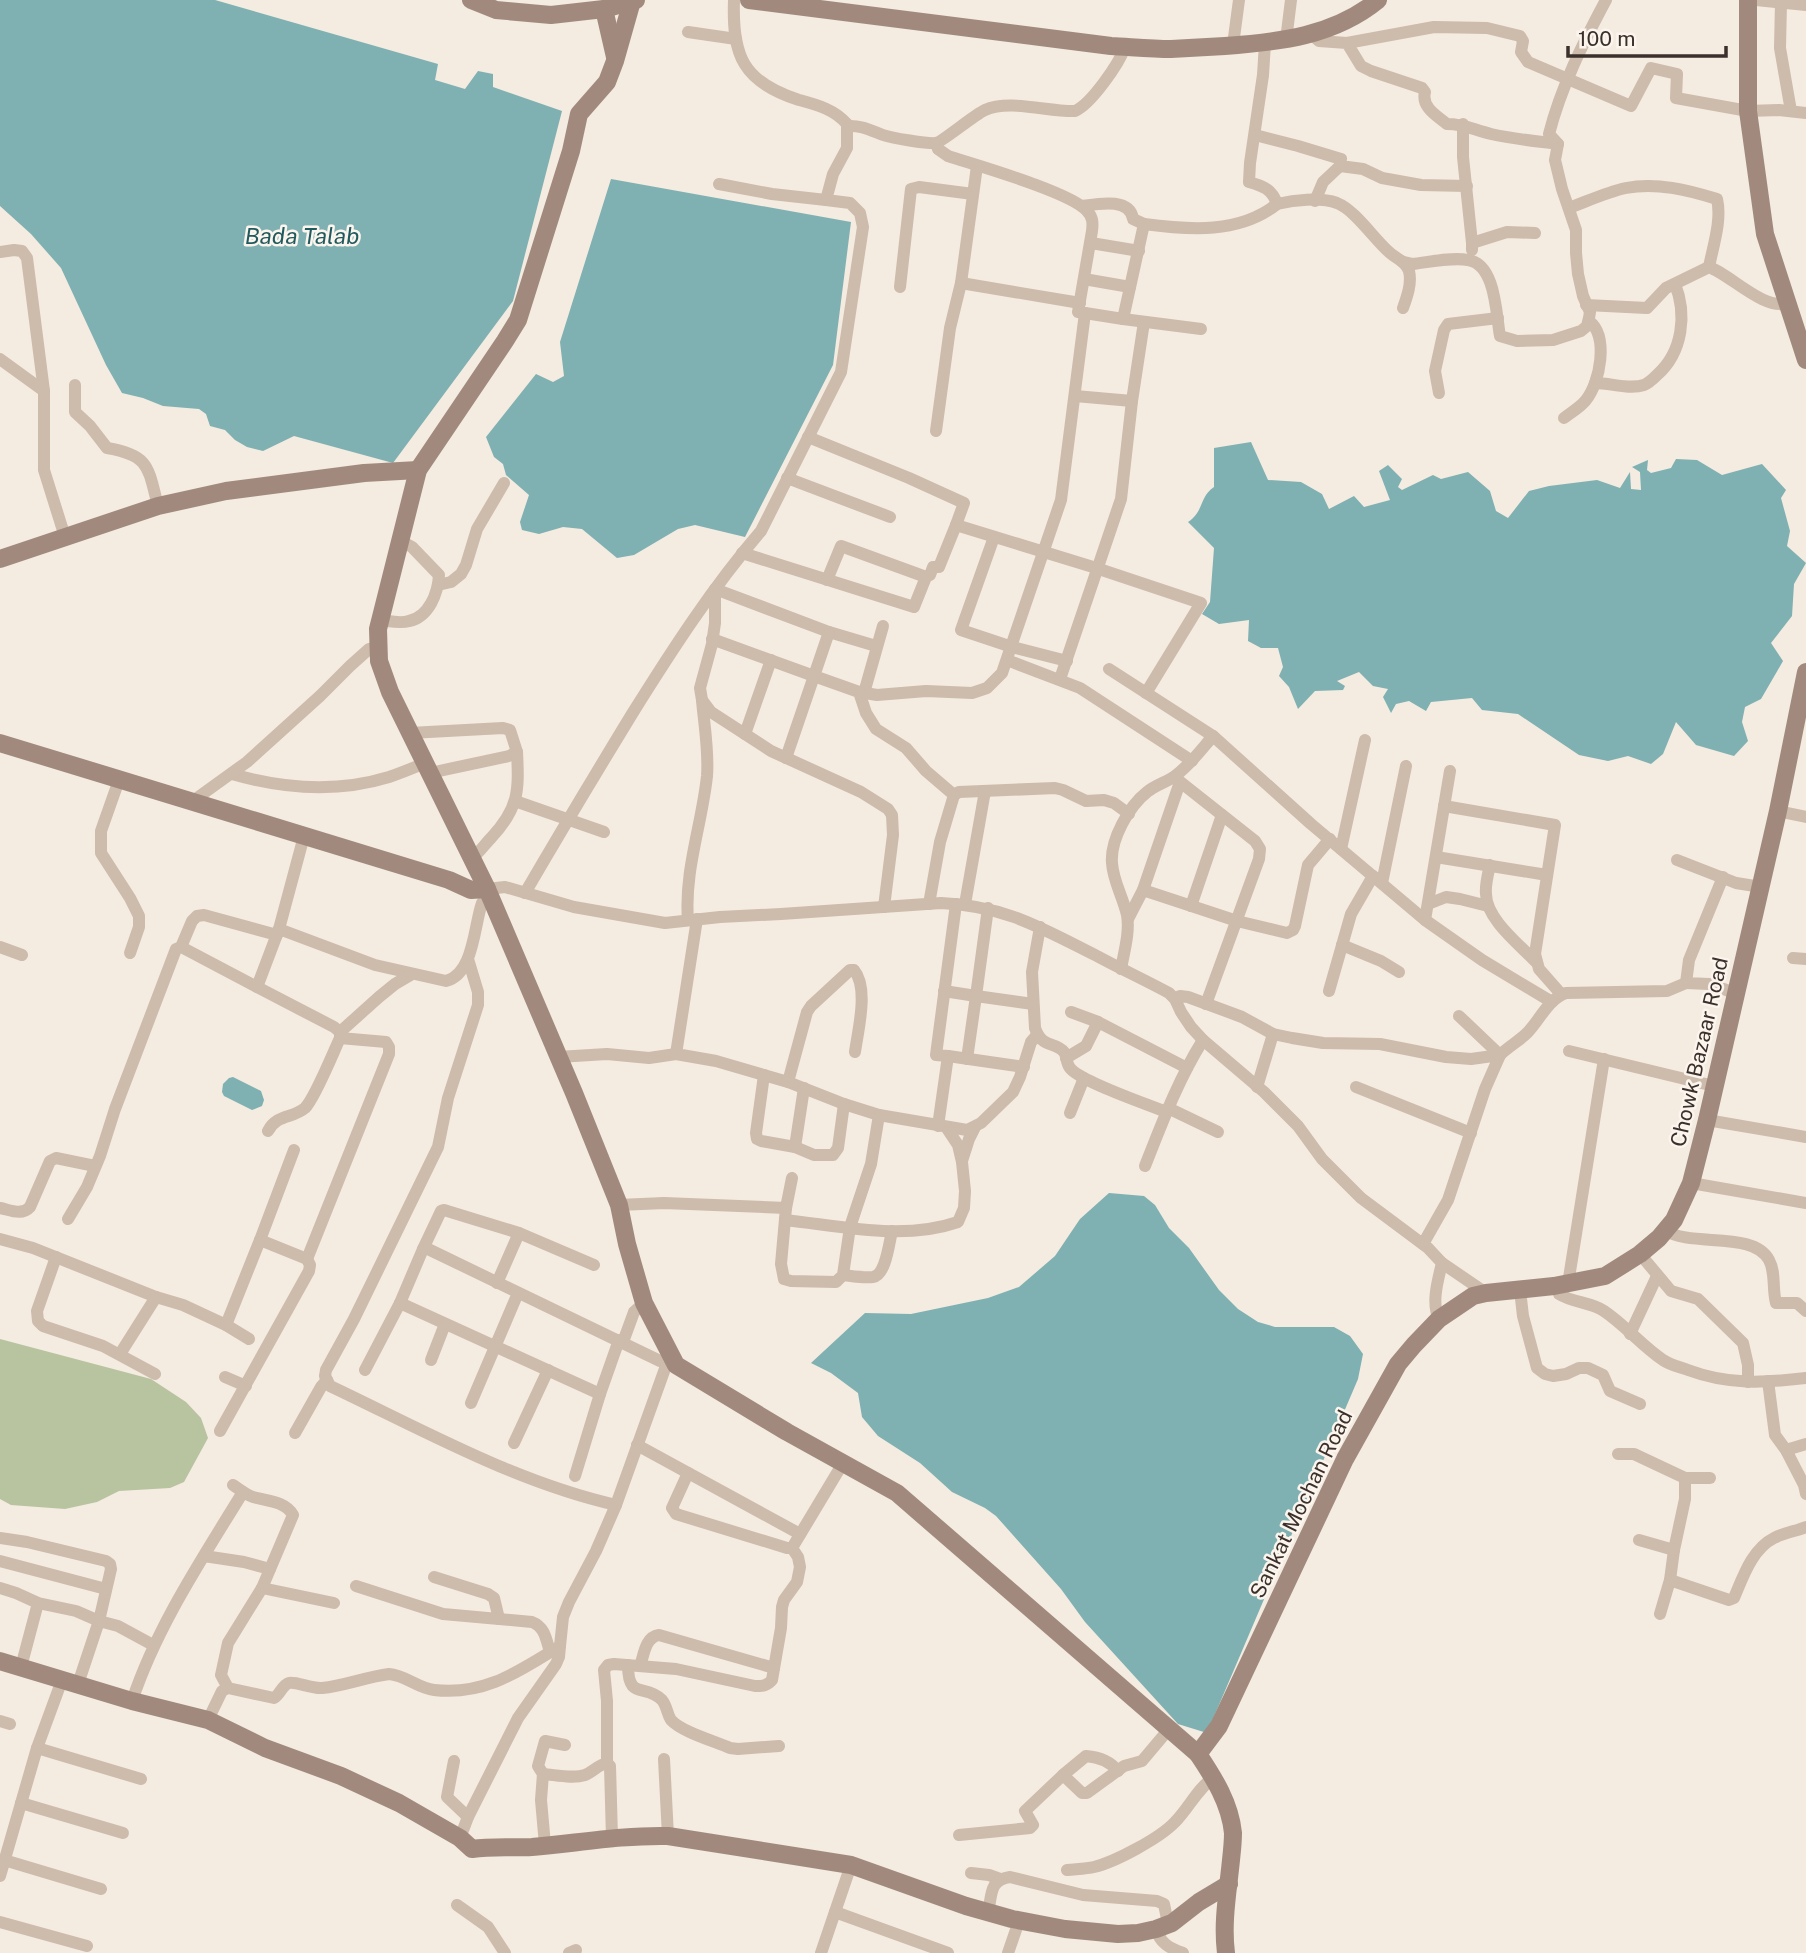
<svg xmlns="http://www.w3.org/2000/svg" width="1806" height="1953" font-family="'Public Sans',sans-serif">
<rect width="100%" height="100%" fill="#f4ebe1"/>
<!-- green -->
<path fill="#b8c4a0" d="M0,1339l151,40 35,23 15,16 7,20 -24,44 -14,6 -51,3 -22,11 -32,7 -54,-4 -11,-6z"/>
<!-- water -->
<g fill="#7fb0b2">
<path d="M0,0h215l223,64 -3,16 30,9 13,-18 15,3v13l69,24 -49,190 -120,162 -99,-27 -31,15 -16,-4 -12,-7 -10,-10 -15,-4 -4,-12 -7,-5 -36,-3 -20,-8 -21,-5 -16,-28 -45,-97 -30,-34 -31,-28z"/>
<path d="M611,179l240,43 -18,143 -88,172 -50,-12 -17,4 -44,26 -17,3 -35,-29 -19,-2 -24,7 -17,-4 -2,-8 9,-27 -23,-20 -3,-11 -9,-7 -8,-20 50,-63 17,8 11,-6 -4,-34z"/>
<path d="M1251,442l17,38 33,2 21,12 7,15 25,-13 10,11 26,-7 -11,-29 9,-6 14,14 -4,8 4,3 31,-15 8,4 27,-7 22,19 6,20 12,7 21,-27 20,-5 48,-6 23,8 10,-16 1,17 10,1 -1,-18 -8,-5 16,-7 -1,10 4,3 20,-5 5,-9 21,1 25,15 40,-11 24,26 -5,8 9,33 -3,15 19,17 -12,21 -2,32 -21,27 12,18 -22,38 -16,8 -3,15 6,19 -14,15 -38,-11 -20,-23 -13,32 -12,10 -23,-8 -20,5 -29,-6 -61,-41 -36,-4 -10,-12 -41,4 -5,9 -17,-10 -13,3 -5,9 -8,-16 5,-8 -15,-3 -14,-14 -22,9 8,5 -2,4 -28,1 -17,18 -9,-22 -10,-11 4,-9 -5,-19h-17l-13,-7 1,-21 -30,4 -17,-10 8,-12 4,-54 -26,-26c16,-10 11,-25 26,-35v-39z"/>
<path d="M233,1077l28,14 3,9 -2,6 -10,4 -28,-14 -2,-4 1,-8 6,-6z"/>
<path d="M1109,1193l35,3 11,9 14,23 20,20 30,42 19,19 20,13 17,5h59l16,9 13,18 -5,25 -151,354 -29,-9 -93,-102 -24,-33 -65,-73 -11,-8 -33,-16 -32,-29 -42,-27 -16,-19 -4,-24 -27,-20 -20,-10 54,-50 46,1 77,-16 31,-11 36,-31 25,-37z"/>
</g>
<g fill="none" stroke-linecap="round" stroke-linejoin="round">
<!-- street -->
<g stroke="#cdbbac" stroke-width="12">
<path d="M1756,0l50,5"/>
<path d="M1781,2l-1,46 11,63"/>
<path d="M688,32l48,7"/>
<path d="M1311,34l8,7 28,2 14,23 10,5 51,17 3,4c-4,15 12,24 22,32 18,0 27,6 44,10 22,5 44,7 67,10"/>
<path d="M1286,40l5,-40"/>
<path d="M1265,43l-2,32 -13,88 -1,19c14,4 23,7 28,22 17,-4 43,-7 60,-1 18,7 37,36 52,49 6,6 17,9 20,19 3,12 -2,26 -6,37"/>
<path d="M1347,43l87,-16 53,1 33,8 3,5 -2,11 7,10 103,44 20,-38 26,6 -1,24 72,13 31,-1 27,3"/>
<path d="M1233,45l6,-45"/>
<path d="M1463,124v33l9,86"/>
<path d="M847,126c14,-1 23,4 36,9 8,3 45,9 53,8 6,-1 38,-28 49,-33 24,-11 64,2 90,1 16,-7 44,-47 50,-64"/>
<path d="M1255,135l43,11 43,13 -1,7 23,3 19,9 39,7 46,1"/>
<path d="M936,143l2,6 10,7c27,9 123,36 139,55 6,6 6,12 5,20l-14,81 7,1"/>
<path d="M719,184l53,10 54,6"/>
<path d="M1315,201l8,-19 17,-16"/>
<path d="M1082,206c15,-2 48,-9 51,13l11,5"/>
<path d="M1569,208c19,-7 38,-16 57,-20 30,-6 62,2 91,11 5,21 -4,47 -8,68"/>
<path d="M1091,243l48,8"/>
<path d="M1472,250v-7l35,-11 28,1"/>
<path d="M0,252l14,-2 8,1 5,7 17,133v79l21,67"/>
<path d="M1404,262l9,2c16,-2 39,-7 55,-4 28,4 28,55 32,76l17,5 36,-1 28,-9 6,-5 2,-8 1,-6 -7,-16 -5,-22 -2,-21v-23l-14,-41 -7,-29 3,-16 -9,-10c12,-47 34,-91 57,-134"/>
<path d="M1084,279l46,8"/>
<path d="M961,283l16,-117"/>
<path d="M900,287l11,-98 8,-2 54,7"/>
<path d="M1586,305l61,3 19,-20 43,-21c22,8 55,44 79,36"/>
<path d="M1123,319l78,10"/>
<path d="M0,359l44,32"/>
<path d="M1595,383c16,0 34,7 49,2 5,-2 10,-7 13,-10 26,-23 30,-61 18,-91"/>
<path d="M75,385v27l15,14 17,22c43,7 41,20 51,58"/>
<path d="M1439,393l-4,-22 9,-41 4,-6 50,-6"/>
<path d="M1075,396l57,5"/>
<path d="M1564,418c6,-5 17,-11 22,-18 14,-17 23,-64 3,-79"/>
<path d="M936,431l14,-103 11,-45 119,20"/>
<path d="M808,437l101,41 55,25 -8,22 137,42 108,36 -55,90"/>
<path d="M787,478l103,39"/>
<path d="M994,537l-33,93 51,17 55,14"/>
<path d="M742,553l172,54 12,-30 4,-2 3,-8h6l17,-42"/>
<path d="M827,580l14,-34 85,31"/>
<path d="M438,585l13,-3 10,-8 5,-9 11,-36 27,-46"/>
<path d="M380,620c10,1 20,4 29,1 20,-4 29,-28 30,-46l-27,-28 -13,-7"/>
<path d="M829,632l47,14"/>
<path d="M712,639l102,37 -28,82"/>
<path d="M1007,660l73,28 112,73"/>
<path d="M1109,669l104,67 98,88 114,96 57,40 70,42"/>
<path d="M1060,679l61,-180 11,-98 12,-79"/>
<path d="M859,692l18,3 49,-4 46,2 15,-5 15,-15 59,-173 24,-187 38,6 21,-95c45,6 96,10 133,-20"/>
<path d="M864,693l19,-67"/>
<path d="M410,733l93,-5 7,2 7,22 -8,4 -79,17"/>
<path d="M745,734l26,-74"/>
<path d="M232,774c52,15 105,19 157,3 12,-4 24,-9 36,-14"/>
<path d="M1174,777l81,64 5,8 -1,10 -53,145"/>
<path d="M119,780l-18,51v22l29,45 9,18v11l-9,26"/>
<path d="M515,801l89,31"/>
<path d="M194,803l3,-5 50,-36 73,-66 30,-30 19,-17 8,-2"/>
<path d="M1444,806l111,19 -20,129 4,15 22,25"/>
<path d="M1778,811l28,6"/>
<path d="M1341,849l24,-109"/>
<path d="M1436,857l111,18"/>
<path d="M472,858c8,-6 12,-13 19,-20 28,-30 28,-47 26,-86"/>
<path d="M1677,860l59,23 25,4"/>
<path d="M1490,865c-2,9 -5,20 -4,29 0,25 34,51 50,68"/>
<path d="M1723,877l-34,83 -3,23 23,1 26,9"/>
<path d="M1382,883l24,-117"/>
<path d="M487,889l18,-2 69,20 91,16 55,-6 61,-3 160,-11c65,3 100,25 156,53 24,13 48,24 72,37l6,6 6,13 10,15 12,13 61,52 34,34 24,33 39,39 67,50 14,15c-4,17 -11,40 -3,56"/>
<path d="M1143,890l94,31 50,12 6,-3 2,-4 13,-61 22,-26"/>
<path d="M525,893c35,-60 71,-120 107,-179 40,-64 80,-126 129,-183l80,-159 22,-145 -3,-14 -10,-10 -24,-3 7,-26 14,-26v-24c-13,-15 -30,-19 -48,-24 -56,-18 -67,-44 -65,-100"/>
<path d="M929,904l11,-62 14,-47 5,-3 96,-4 8,2 23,11 18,-1 10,3 15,11"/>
<path d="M965,904l20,-113"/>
<path d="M1428,904l18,-7 14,2 28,7"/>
<path d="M1191,906l31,-91"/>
<path d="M884,907l9,-72 -1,-20 -4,-6 -27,-17 -90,-41 -60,-39 -9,-12 -2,-12 12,-44 3,-21v-34l114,43 -15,44 45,16 7,21 10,16 30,19 20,23 28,24"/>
<path d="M697,919l-21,135 40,7 72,21 56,22 35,11 88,15 14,-7 32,-31 7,-15 11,-35 6,-7"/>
<path d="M1128,919l15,-29 37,-108"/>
<path d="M688,920c-4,-49 14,-96 19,-144 2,-25 -3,-52 -5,-76"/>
<path d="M1425,920l25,-149"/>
<path d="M1040,927l-8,45 3,56c7,21 20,13 29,24 3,4 2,11 6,16 11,14 77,36 96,44"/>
<path d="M279,929l96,36 71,16c28,-7 28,-56 36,-78"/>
<path d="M1342,945l39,16 18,11"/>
<path d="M0,947l22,8"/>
<path d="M181,947l11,-26 5,-5 7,-1 73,20"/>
<path d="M1793,958l13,1"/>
<path d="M468,959l10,33v13l-30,93 -10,49 -84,172 -28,51 -1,6 5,10c93,44 185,96 286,119"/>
<path d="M1121,969c3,-17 9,-37 6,-54 -4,-18 -14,-34 -15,-52 -2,-23 17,-57 35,-71 8,-7 20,-10 28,-16 15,-11 26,-26 38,-40"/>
<path d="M257,987l77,40 6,5v6c-7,15 -25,60 -35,70 -13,11 -28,6 -37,23"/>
<path d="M944,991l32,5 12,-88"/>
<path d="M1329,991l22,-77 22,-38"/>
<path d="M1175,999l5,-3 8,1 54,20 31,17 19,4 31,5 57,1 66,13 25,2 29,-4 -15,34 -37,111 -25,44"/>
<path d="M1071,1012l27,10"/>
<path d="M1459,1016l41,39c8,-8 19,-14 27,-22 13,-13 21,-34 39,-40l101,-2 19,-8"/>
<path d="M340,1032l39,-35 16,-13 17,-10"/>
<path d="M1569,1051l145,35"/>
<path d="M948,1056l76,11"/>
<path d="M558,1057l49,-3 42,4 27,-4"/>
<path d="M1066,1058l20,-12 12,-24 89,46"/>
<path d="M967,1059l9,-63 57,8"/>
<path d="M764,1075l-8,58 1,6 4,2 34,6 19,8h19l5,-7 6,-44"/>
<path d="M788,1082l19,-70 4,-6 39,-36h4c15,18 4,60 1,82"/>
<path d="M1257,1087l16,-53"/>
<path d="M1356,1087l115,46"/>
<path d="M1168,1108l50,24"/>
<path d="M1070,1113l14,-35"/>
<path d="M1707,1120l99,17"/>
<path d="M938,1126l10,-70 -12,-1 20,-151"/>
<path d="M795,1147l9,-59"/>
<path d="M294,1150l-34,90 47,19 82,-205v-7l-3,-5 -46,-4"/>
<path d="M962,1161l7,-22 6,-12"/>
<path d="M1145,1166c17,-43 33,-86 58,-126"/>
<path d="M1691,1183l115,20"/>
<path d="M619,1205l45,-2 122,5 6,-30"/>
<path d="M0,1208c10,2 22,8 30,-1l20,-46 6,-3 39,8"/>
<path d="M786,1208l-5,56 3,15 7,2 45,1 7,-7 7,-48 21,-63 8,-49"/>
<path d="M68,1219l19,-32 13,-31 15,-47 61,-160 5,-2 4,2 72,38 22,-58 25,-93"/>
<path d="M785,1220c56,6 118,21 173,2l6,-14 1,-17 -3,-29 -4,-17 -12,-18"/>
<path d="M1665,1230c25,18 88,0 104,30 7,13 3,28 7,43h21l9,8"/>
<path d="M0,1239l33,9 123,49 27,8 43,20 23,14"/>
<path d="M423,1249l18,-38 3,-1 75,23 75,32"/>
<path d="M1640,1254l31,37 27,8 45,44 5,22v17"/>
<path d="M56,1257l-19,54 1,10 5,5 60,20 52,28"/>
<path d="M1442,1263l44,30"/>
<path d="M843,1275c9,1 20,3 30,2 13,-2 16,-34 19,-46"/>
<path d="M497,1283l22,-50"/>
<path d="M1568,1284l36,-225"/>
<path d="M1557,1286l2,8c14,9 32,8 45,17 21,14 38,35 59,49 7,5 17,7 25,10 40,15 76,13 118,8"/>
<path d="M1520,1290l3,26 14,52 8,6 8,2 13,-2 13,-6h9l15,7 7,16 30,13"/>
<path d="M400,1303l200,91"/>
<path d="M226,1325l34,-85"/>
<path d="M1630,1334l27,-58"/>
<path d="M623,1342l11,-30 10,-9"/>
<path d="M120,1354l36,-57"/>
<path d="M431,1360l14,-36"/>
<path d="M365,1370l35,-67 23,-54h5l232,112 12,3"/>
<path d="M225,1377l21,9"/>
<path d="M1768,1381l7,54 11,15 18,35 2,9"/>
<path d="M471,1403l47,-110"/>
<path d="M220,1431l89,-160 1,-6 -3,-6"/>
<path d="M295,1433l26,-46 6,-7"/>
<path d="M514,1443l34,-73"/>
<path d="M637,1445l163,89"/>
<path d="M1786,1450l20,-6"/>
<path d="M1618,1454h16l51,24v21l-11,51 -4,30 -10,34"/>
<path d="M688,1473l-16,35 4,6 111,34h5l51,-85"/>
<path d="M575,1476l25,-82 19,-54"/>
<path d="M1685,1478h25"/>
<path d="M233,1485c6,4 13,10 20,12 14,4 32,4 40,18l-31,73"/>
<path d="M0,1538l27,4 79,19 4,3 1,5 -12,52 -21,63"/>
<path d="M1639,1540l35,10"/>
<path d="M204,1556l40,6 26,7"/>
<path d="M0,1561l106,28"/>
<path d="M434,1577l54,17 6,4 5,21"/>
<path d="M1670,1580l59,20 5,-2c9,-21 18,-49 40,-60 10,-5 22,-7 32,-11"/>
<path d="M356,1586l87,28 89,8c13,5 14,17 18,30"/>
<path d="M0,1588l16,5 22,10 38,8 23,10 19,5 35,19"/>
<path d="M628,1665c0,36 17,18 34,35 5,6 5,14 9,20 11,12 43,21 59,28l8,1 41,-3"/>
<path d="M640,1666c4,-11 5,-29 19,-31l115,33"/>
<path d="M21,1667l17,-64"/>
<path d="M228,1688l-7,-13 7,-32 34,-55 72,15"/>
<path d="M132,1701c25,-75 70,-142 111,-209"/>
<path d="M208,1720l14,-29 6,-3 46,10c6,-3 8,-13 15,-15 6,-2 23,6 33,5 22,-2 44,-11 67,-14 16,1 29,14 45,16 51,6 85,-19 126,-44l3,-29 6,-15 27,-51 20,-46 51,-142"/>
<path d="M0,1721l10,3"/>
<path d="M37,1748l104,31"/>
<path d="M664,1759l4,77"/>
<path d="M454,1761l-7,36 21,20"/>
<path d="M607,1763v-62l-3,-31 4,-5 6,-1 62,5 79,17c8,0 12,0 17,-6l9,-52 1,-21 2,-7 13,-18 3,-15 -2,-10 -6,-9"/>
<path d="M543,1774c13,1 30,5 42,1 9,-4 13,-10 22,-12l3,3 2,72"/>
<path d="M1063,1775l23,-19c12,1 24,5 32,15"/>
<path d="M21,1803l102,30"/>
<path d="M959,1835l71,-7 3,-3 -8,-14 38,-36 19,18h5l37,-27 18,-5 27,-32"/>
<path d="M460,1838l8,-21 50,-99 38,-54 3,-7 1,-11"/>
<path d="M545,1845l-4,-45 2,-26 -5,-8 7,-25 20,4"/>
<path d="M4,1860l97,29"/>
<path d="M1067,1870c9,-1 19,-1 27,-3 21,-5 66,-29 81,-45 14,-14 22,-33 39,-45"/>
<path d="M971,1873l18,2 11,4"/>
<path d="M0,1876l37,-128 25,-68"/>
<path d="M457,1905l31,22 17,26"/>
<path d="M835,1912l113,41"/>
<path d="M988,1913c4,-18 1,-33 22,-36l73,18 74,6 7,3 4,20"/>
<path d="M0,1922l87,24"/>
<path d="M1156,1929c4,14 13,19 27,24"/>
<path d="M569,1953l7,-3"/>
<path d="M821,1953l30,-88"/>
<path d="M1008,1953l11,-32"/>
</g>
<!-- secondary -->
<g stroke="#a18a7d" stroke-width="18">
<path d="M471,0l25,10 55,5 53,-6 32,-9"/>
<path d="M749,0l362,46c20,1 40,3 60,3 18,-1 36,-2 54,-3 55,-4 109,-10 153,-46"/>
<path d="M1748,0v111l17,123 41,126"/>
<path d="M632,1l-17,60 -8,21 -28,32 -8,37 -53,169 -13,21 -87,129 -40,159 1,32 11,31 97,197 87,204 45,112 8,39 17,59 32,62 111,67 110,61 301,261c16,24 32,49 35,79 0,9 -1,18 -2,27 -3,31 -9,62 -5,93"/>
<path d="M604,9l11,48"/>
<path d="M0,559l158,-53 68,-15 138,-18 54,-3"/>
<path d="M0,743l449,137 22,10 16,-1"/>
<path d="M0,1661l132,40 76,19 57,28 76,28 58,27 61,35 12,11c20,-3 40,-1 60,-2 46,-4 90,-12 136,-11l183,29 115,41 46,13 53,10 53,5 20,-1 18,-4 16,-6 27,-21 30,-18"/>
<path d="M1198,1754l21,-28 126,-267 53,-95 16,-19 25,-26 34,-23 13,-3 68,-7 51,-10 35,-22 19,-16 15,-18 17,-37 16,-63 71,-309 28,-139"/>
</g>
</g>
<g text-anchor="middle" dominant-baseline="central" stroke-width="5" stroke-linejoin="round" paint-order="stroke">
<!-- street labels -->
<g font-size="21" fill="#3b302b" stroke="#fbf5ee">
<text transform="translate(1699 1052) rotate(-77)">Chowk Bazaar Road</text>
<text transform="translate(1301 1504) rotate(-64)">Sankat Mochan Road</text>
</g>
<!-- water labels -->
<g font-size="23" font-style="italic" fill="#1f5a5e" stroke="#fbf5ee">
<text x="302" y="235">Bada Talab</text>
</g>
</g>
<!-- scale -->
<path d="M1568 46v10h158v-10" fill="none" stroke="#3b302b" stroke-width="3.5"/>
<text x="1578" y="46" font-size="21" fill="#3b302b" stroke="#fbf5ee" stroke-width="5" paint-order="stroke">100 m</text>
</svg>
